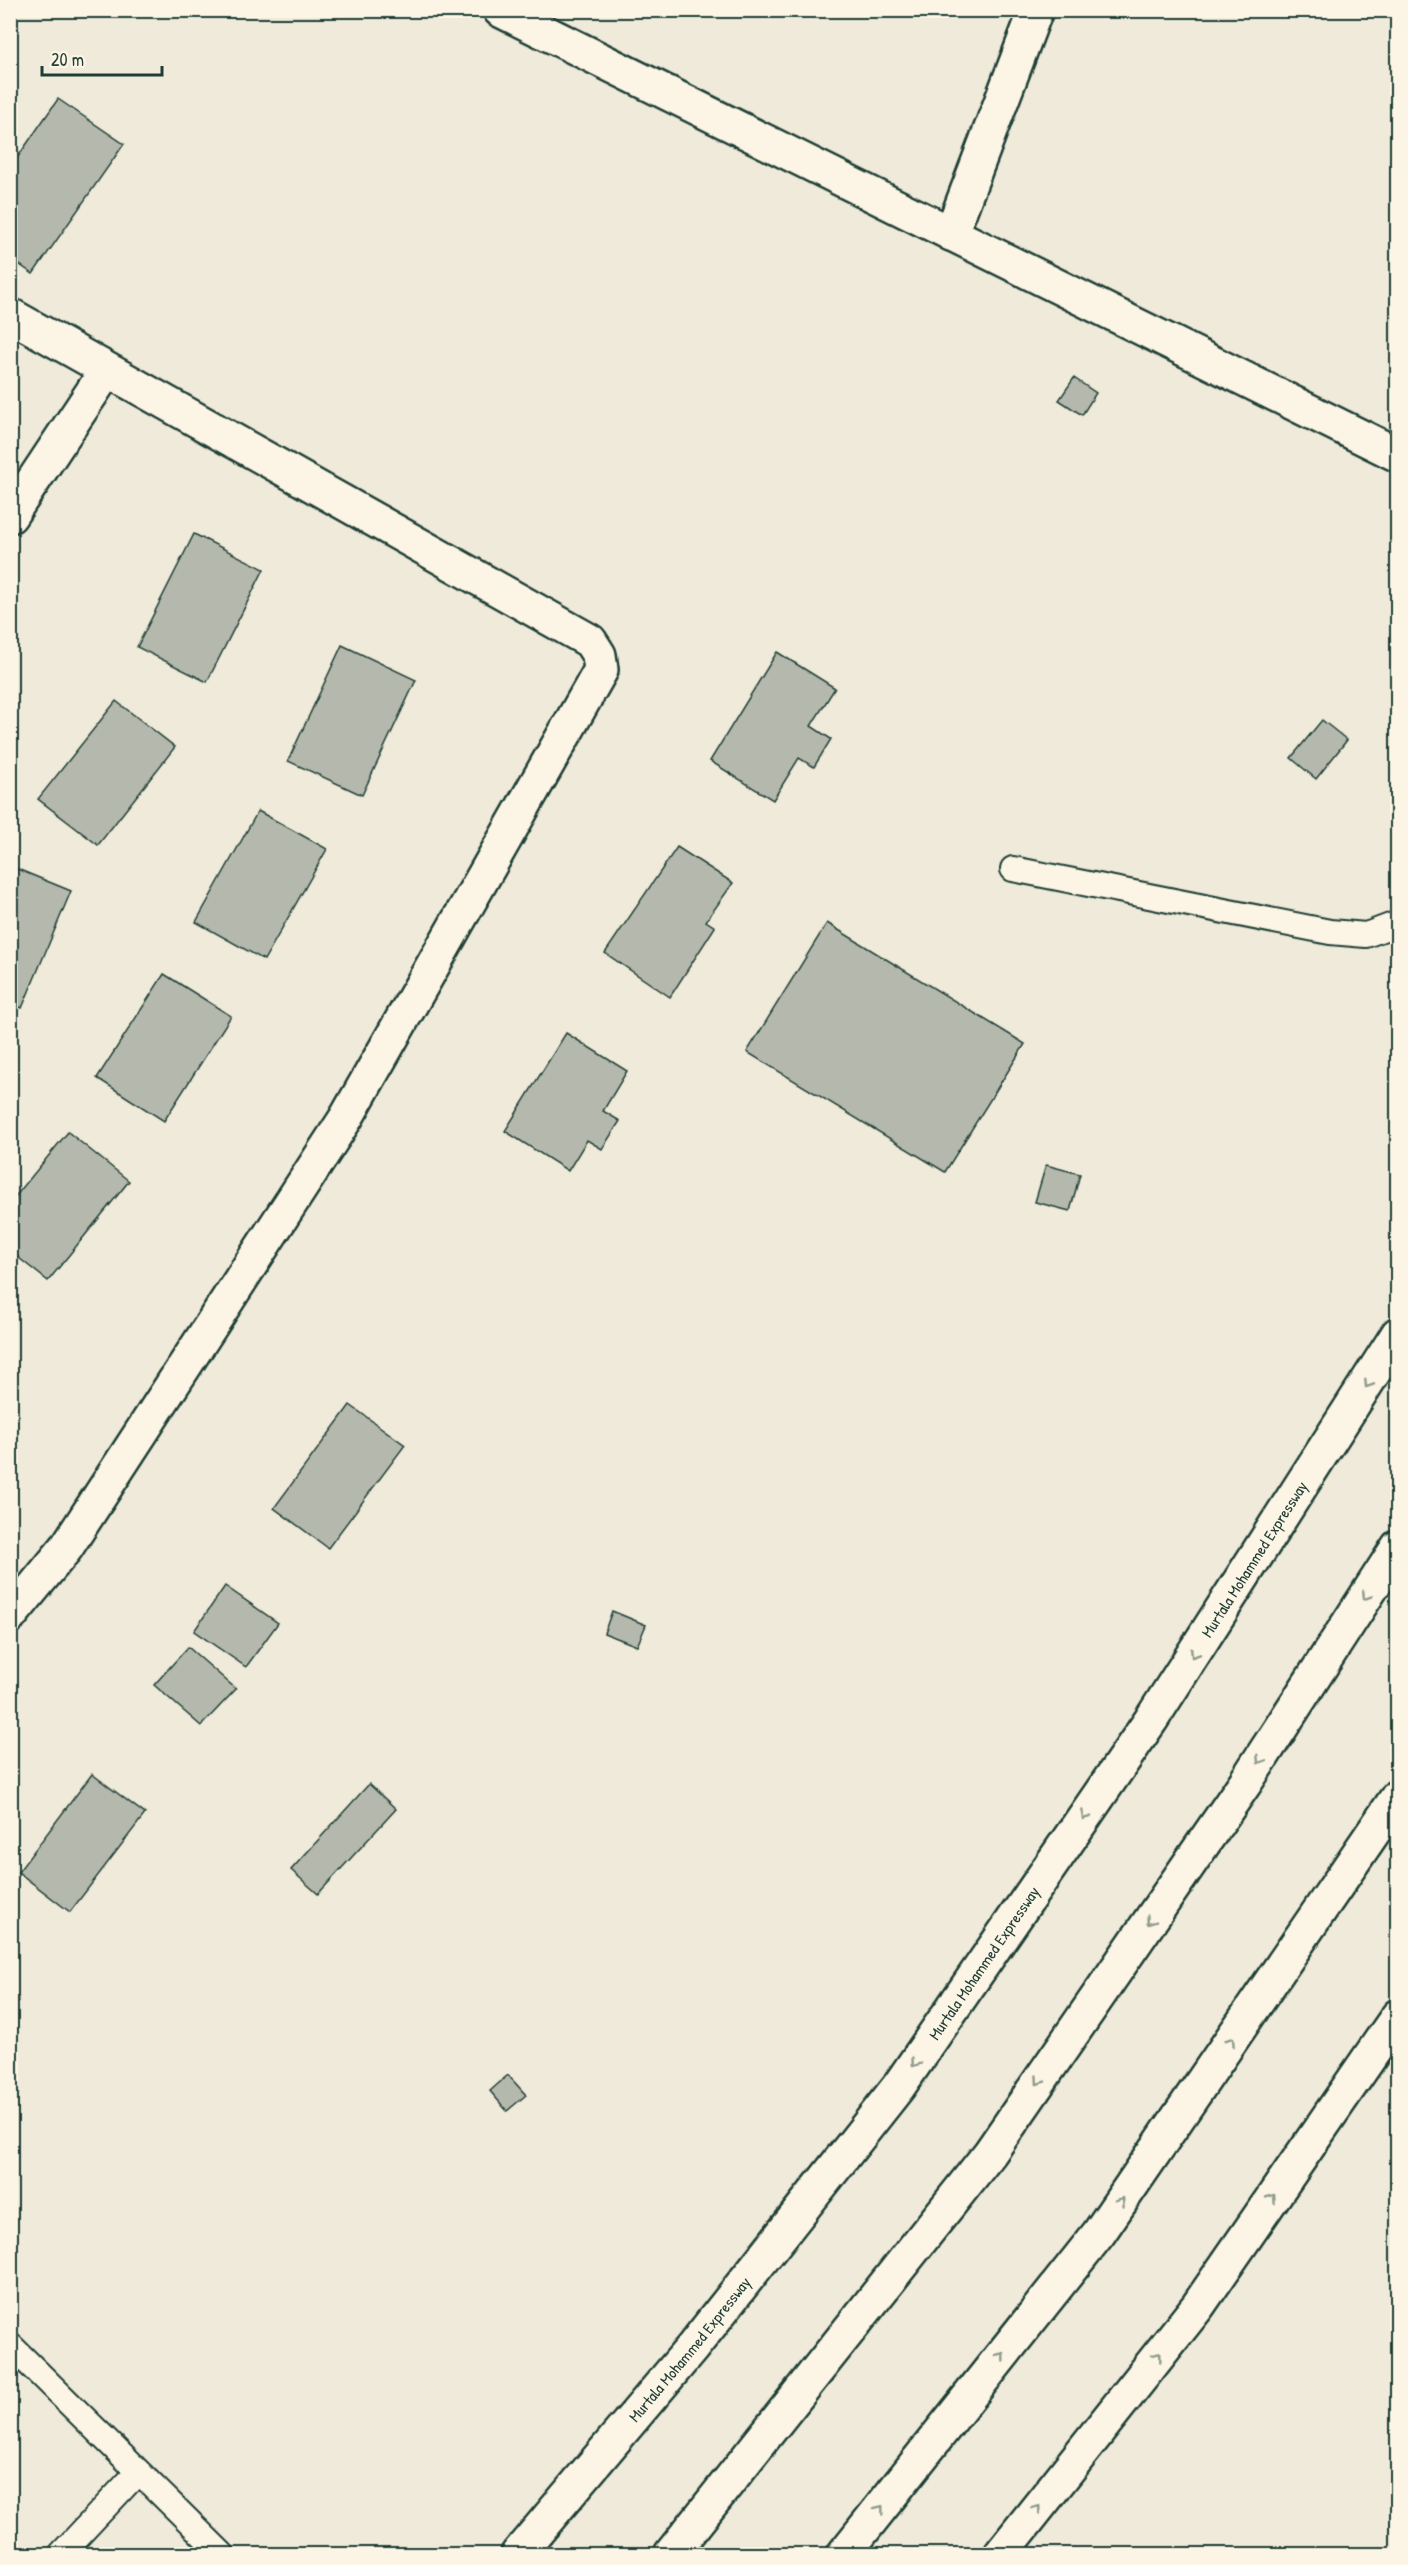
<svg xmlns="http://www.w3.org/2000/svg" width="1408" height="2565" font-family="'Patrick Hand',sans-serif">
<rect width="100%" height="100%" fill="#efeada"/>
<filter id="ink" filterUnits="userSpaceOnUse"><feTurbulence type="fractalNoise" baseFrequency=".0167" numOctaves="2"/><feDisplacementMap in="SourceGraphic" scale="12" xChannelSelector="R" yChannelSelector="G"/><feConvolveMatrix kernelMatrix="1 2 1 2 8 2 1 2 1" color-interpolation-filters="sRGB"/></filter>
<g filter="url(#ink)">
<!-- building -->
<g fill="#b5b9ad" stroke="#1f3d34" stroke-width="1.5">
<path d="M58,99l66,45 -91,130 -23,-16v-90z"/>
<path d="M1074,378l22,15 -14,22 -23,-15z"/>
<path d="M194,534l70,35 -57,113 -70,-35z"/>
<path d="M342,645l74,35 -54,115 -74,-34z"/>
<path d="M777,652l58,36 -24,38 20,13 -17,28 -15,-9 -26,42 -63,-39z"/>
<path d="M116,701l59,46 -77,98 -60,-46z"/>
<path d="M1322,720l25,20 -31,39 -25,-21z"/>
<path d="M258,811l69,38 -63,111 -68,-38z"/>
<path d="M677,847l56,36 -27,38 9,6 -45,70 -65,-44z"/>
<path d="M10,866l61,25 -49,117 -12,-5z"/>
<path d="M827,923l198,121 -80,128 -198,-120z"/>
<path d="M164,974l67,42 -67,105 -67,-43z"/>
<path d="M566,1033l61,38 -24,40 17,10 -18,28 -15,-9 -19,31 -63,-40z"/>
<path d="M68,1132l61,49 -81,100 -38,-30v-48z"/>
<path d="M1046,1165l34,9 -10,37 -35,-9z"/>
<path d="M350,1405l55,40 -77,103 -54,-40z"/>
<path d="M225,1586l53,37 -32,44 -52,-36z"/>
<path d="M612,1611l34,14 -9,21 -33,-13z"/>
<path d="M188,1647l48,42 -35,37 -47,-41z"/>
<path d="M92,1774l53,40 -75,98 -52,-40z"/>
<path d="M369,1784l27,25 -78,85 -27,-24z"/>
<path d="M508,2075l18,20 -19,16 -17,-20z"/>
</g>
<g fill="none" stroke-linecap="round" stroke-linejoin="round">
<defs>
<g id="service">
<path d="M1013,869l317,63 36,3 32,-12"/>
<path d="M10,2345l212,209"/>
<path d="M61,2554l77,-82"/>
</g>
<g id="minor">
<path d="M500,10l898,445"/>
<path d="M951,234l85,-224"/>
<path d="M10,315l580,326 9,14 2,15 -255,448 -280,430 -56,68"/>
<path d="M10,516l97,-146"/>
</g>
<g id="trunk">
<path id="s1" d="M518,2554l174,-206 207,-262 252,-366 247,-386"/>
<path d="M1001,2554l197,-248 200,-290"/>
</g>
<g id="motorway">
<path d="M523,2554l7,-12"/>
<path d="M671,2554l319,-401 255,-370 153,-236"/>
<path d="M844,2554l255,-321 299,-437"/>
</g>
</defs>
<!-- service casing -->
<use href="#service" stroke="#1f3d34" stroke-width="28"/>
<!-- minor casing -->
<use href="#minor" stroke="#1f3d34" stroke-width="38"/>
<!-- trunk casing -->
<use href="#trunk" stroke="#1f3d34" stroke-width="38"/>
<!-- motorway casing -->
<use href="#motorway" stroke="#1f3d34" stroke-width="38"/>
<!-- service -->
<use href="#service" stroke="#fcf5e5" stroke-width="24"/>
<!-- minor -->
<use href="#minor" stroke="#fcf5e5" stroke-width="33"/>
<!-- trunk -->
<use href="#trunk" stroke="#fcf5e5" stroke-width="33"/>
<!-- motorway -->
<use href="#motorway" stroke="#fcf5e5" stroke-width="33"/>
</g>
<!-- one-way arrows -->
<defs><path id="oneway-chevron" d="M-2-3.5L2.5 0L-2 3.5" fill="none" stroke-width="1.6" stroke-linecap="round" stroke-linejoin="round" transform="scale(1.5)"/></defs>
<g stroke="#8e998c">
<use href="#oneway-chevron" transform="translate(1368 1384) rotate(123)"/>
<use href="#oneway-chevron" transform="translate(1366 1596) rotate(123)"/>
<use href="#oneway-chevron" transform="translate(1194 1654) rotate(123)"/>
<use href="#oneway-chevron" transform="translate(1260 1760) rotate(123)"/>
<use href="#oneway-chevron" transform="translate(1085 1816) rotate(125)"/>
<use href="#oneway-chevron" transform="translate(1150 1921) rotate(125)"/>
<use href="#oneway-chevron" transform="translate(1231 2041) rotate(-55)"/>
<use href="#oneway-chevron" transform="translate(915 2063) rotate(125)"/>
<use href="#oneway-chevron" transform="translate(1039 2081) rotate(125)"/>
<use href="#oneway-chevron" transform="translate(1272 2198) rotate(-55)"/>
<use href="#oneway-chevron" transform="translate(1121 2201) rotate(-55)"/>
<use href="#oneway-chevron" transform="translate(1001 2356) rotate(-52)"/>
<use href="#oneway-chevron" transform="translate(1158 2356) rotate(-52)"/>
<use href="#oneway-chevron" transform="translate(880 2509) rotate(-52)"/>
<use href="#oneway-chevron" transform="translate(1037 2509) rotate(-52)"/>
</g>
</g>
<g text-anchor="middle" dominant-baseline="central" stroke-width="4.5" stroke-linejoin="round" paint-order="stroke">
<!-- street labels -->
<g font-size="16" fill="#1f3d34" stroke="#fcf5e5">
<text stroke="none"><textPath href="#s1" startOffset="1239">Murtala Mohammed Expressway</textPath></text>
<text stroke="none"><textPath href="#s1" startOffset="753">Murtala Mohammed Expressway</textPath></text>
<text stroke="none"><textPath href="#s1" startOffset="267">Murtala Mohammed Expressway</textPath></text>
</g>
</g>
<!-- margin -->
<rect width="1408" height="2565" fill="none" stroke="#fcf5e5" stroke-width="36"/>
<rect x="18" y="18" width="1372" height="2529" fill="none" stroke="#1f3d34" stroke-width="2" filter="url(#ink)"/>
<!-- scale -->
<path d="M42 66v9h120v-9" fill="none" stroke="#1f3d34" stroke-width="3"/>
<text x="51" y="66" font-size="18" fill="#1f3d34" stroke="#fcf5e5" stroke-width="4.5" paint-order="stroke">20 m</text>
</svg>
